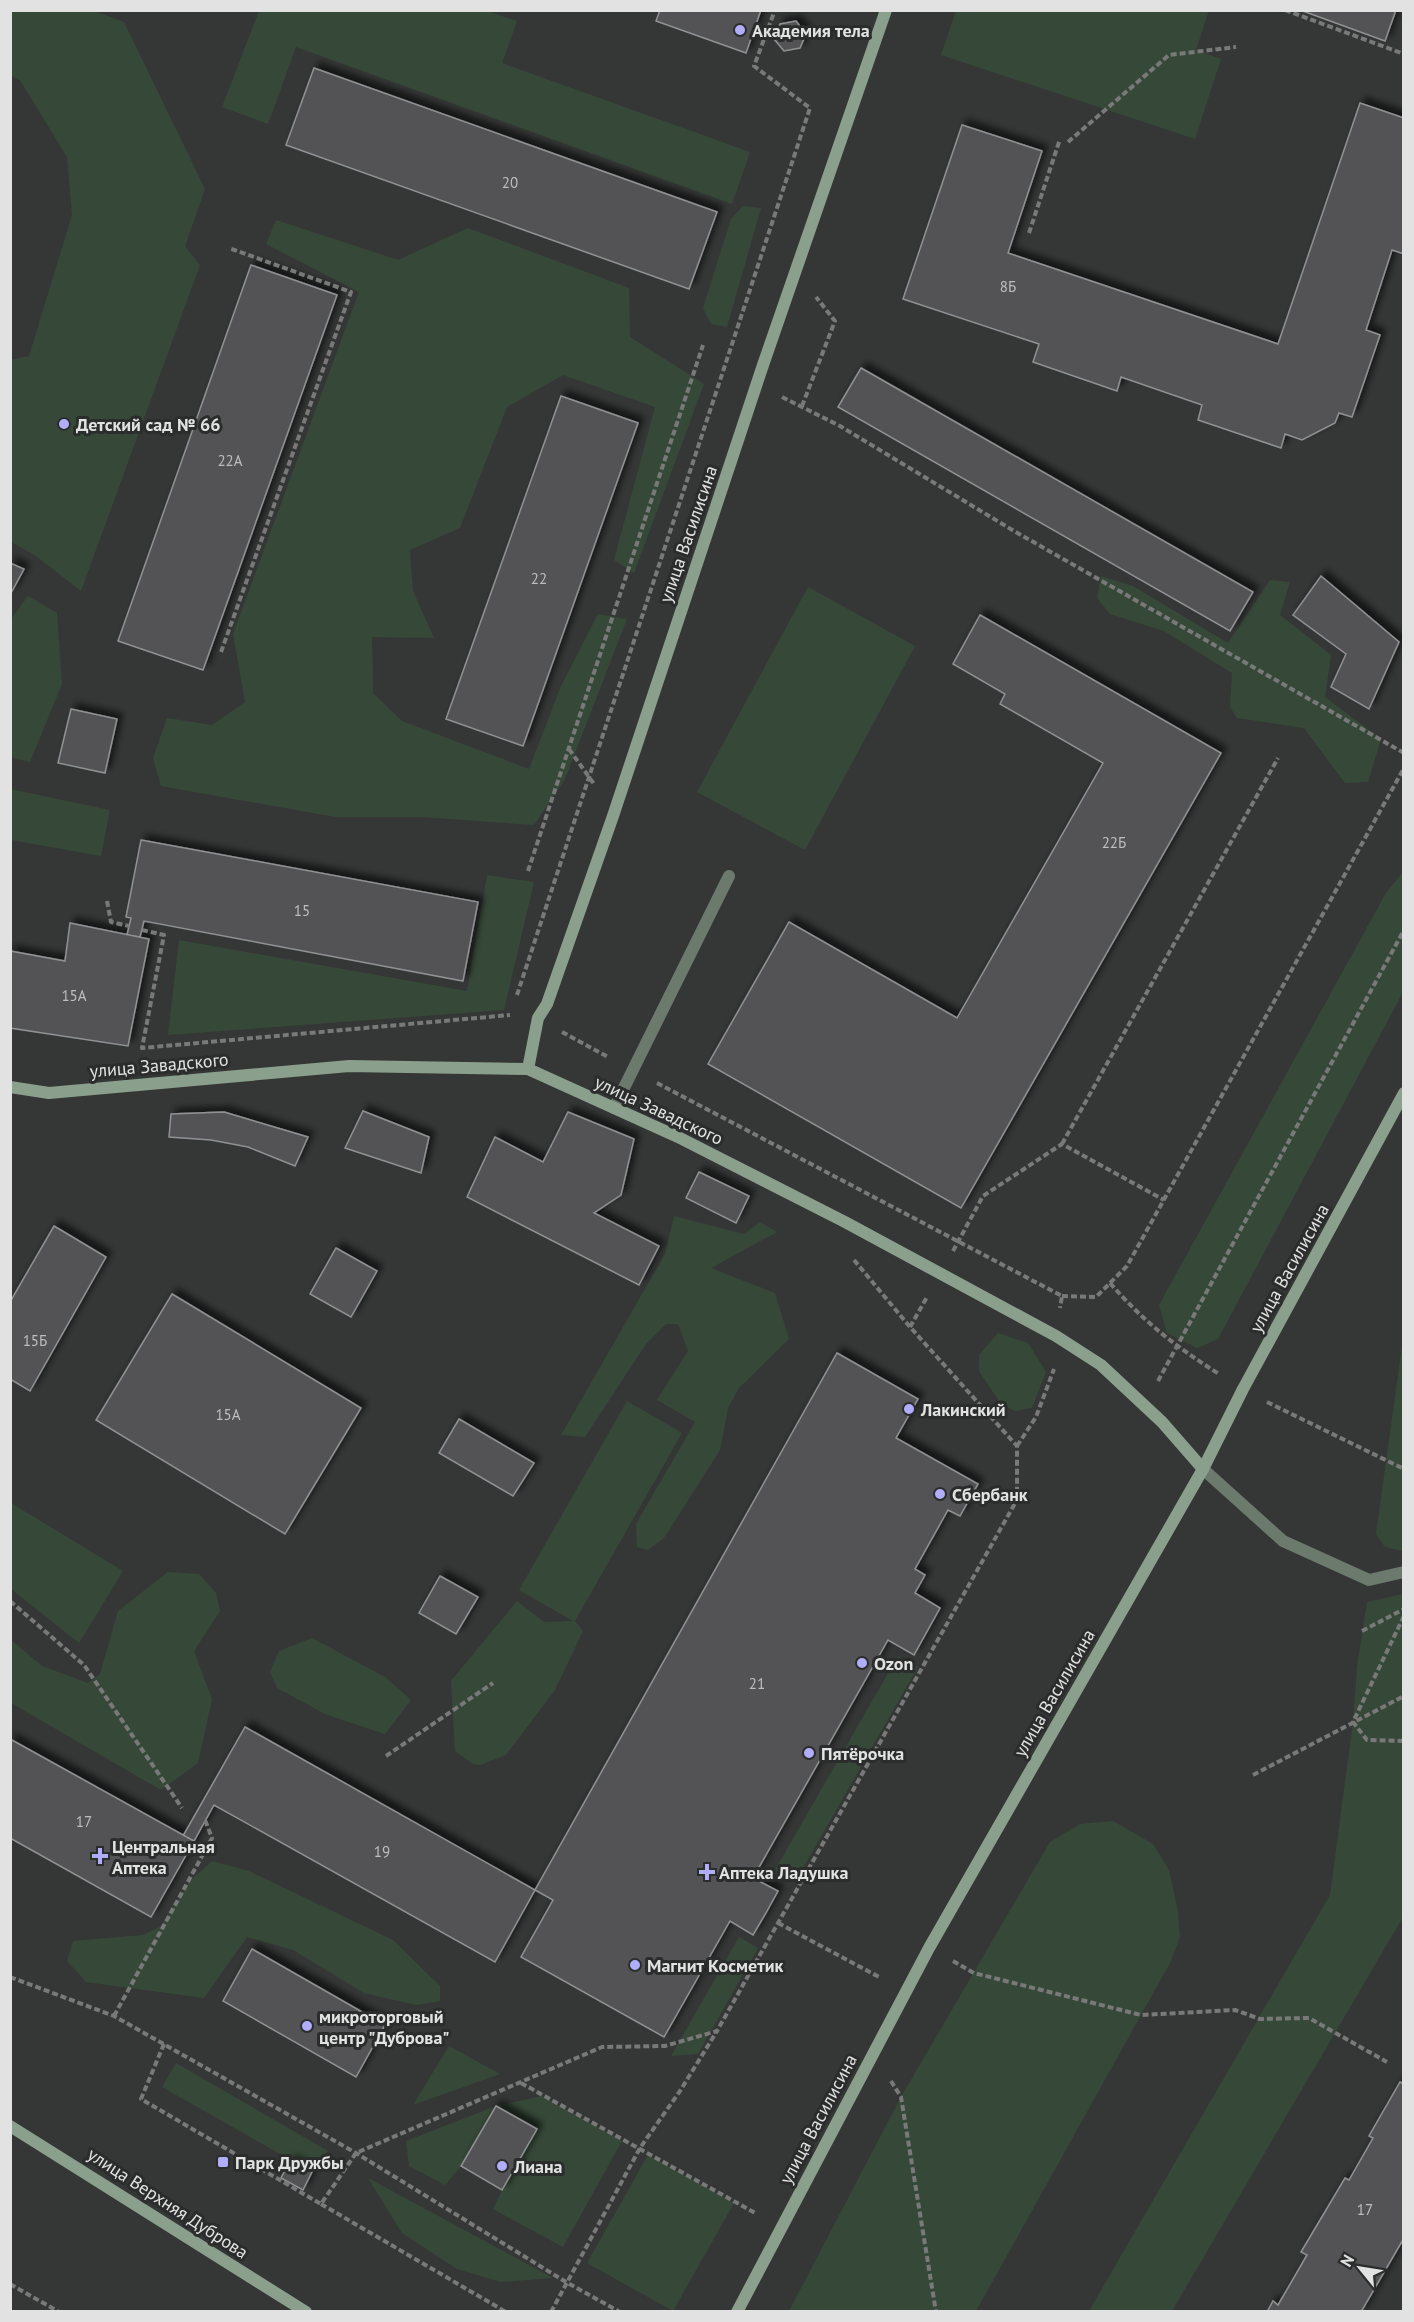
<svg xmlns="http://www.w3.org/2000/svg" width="1414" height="2322" font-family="'PT Sans',sans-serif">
<defs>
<filter id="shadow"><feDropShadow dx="5.5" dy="-5.5" stdDeviation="3" flood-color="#0009"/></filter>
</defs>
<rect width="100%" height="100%" fill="#353736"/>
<!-- green -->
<g fill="#364938">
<path d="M11,10l83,1 30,11 81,167 -20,57 15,19 -119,326 -45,-35 -25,-14v-182l18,-4 43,-141 -5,-58 -47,-77 -9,-4z"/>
<path d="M1209,10l-13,40 25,9 -26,80 -254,-84 15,-44z"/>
<path d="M259,11h228l30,10 -15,42 248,89 -18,52 -436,-157 -28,77 -46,-17z"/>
<path d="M743,206l18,2 -34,119 -16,-3 -8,-16 28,-89z"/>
<path d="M276,220l122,40 70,-32 161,60 1,49 74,47 -70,189 -20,-13 41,-153 -92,-32 -56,32 -47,121 -50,22 3,41 21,47 -62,-1 1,56 29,28 127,48 32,-83 37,-72 29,5 -62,160 -31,46 -112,-8h-87l-174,-31 -8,-28 14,-40 45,7 33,-23 -12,-68 126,-342 -93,-48z"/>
<path d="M1101,576l32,10 95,57 42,-63 20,2 -10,33 51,40 -6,42 56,42 -13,43 -23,1 -41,-55 -67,-10 -7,-11 2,-34 -68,-42 -54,-17 -13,-16z"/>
<path d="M808,587l107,59 -110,204 -108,-58z"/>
<path d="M28,596l29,17 5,71 -32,78 -20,-5 1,-138z"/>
<path d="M10,789l100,21 -9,46 -90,-16z"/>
<path d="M1403,872v120l-185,347 -21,9 -30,-15 -8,-28 227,-412z"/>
<path d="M487,875l47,7 -30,128 -336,25 11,-95 288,51z"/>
<path d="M674,1216l70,18 16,-12 17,10 -66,36 64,25 14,46 -50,49 -11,20 -8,42 -56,88 -16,12 -11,-3 -1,-23 59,-102 -38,-22 31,-49 -10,-27h-12l-20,20 -61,93 -24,-2 104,-181z"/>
<path d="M998,1333l30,10 18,29 -14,36 -17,3 -14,-7 -22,-33v-16z"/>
<path d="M1403,1339l1,212h-1l-18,-4 -9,-13z"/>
<path d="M627,1401l55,32 -107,188 8,10 -28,59 -49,65 -26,10 -7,-1 -18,-13 -4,-70 66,-80 27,21 29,-1 -54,-31z"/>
<path d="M11,1503l112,68 -44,72 -68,-54z"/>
<path d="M168,1572l31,2 17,19 4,18 -26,40 18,48 -14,64 -37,27 -150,-87 -1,-64 32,27 46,17 12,-9 18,-63z"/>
<path d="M1403,1594v323l-231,394h-83l241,-416 23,-173 4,-55 10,-65z"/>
<path d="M312,1638l73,39 26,23 -26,34 -60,-20 -48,-26 -7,-16 9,-21z"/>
<path d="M898,1656l20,11 -123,215 -20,-12z"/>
<path d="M1113,1821l40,23 16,26 9,42 2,25 -10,26 -194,348h-187l112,-214 149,-255 30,-18z"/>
<path d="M212,1861l37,10 144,69 47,46v15l-24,4 -52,-12 -71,-43 -46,-13 -43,61 -118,-16 -19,-21 6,-20 70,-6 18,-9 29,-45z"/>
<path d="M739,1937l19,11 -60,106 -27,2z"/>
<path d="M449,2046l51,28 -87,31z"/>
<path d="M176,2063l152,88 -16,21 -150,-85z"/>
<path d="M542,2096l80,45 -59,106 -70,-38 9,-19 35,-61 -41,-23 -35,60 -16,19 -36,-19 -3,-25 90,-35z"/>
<path d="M648,2155l86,48 -61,108 -86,-48z"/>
<path d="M368,2178l185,100 -52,4 -44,-13 -55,-36z"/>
</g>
<!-- building -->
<g fill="#535356" stroke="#909193" stroke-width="1.5" filter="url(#shadow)">
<path d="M660,10h101l-15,43 -90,-32z"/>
<path d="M1300,10h96l-11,31z"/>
<path d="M796,21l10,13 -6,14 -16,3 -10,-12 6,-15z"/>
<path d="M314,68l403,144 -28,77 -403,-144z"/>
<path d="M1360,103l44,15v136l-12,-4 -26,80 14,5 -28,82 -13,-4 -4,10 -33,17 -17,-6 -4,14 -83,-28 4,-15 -81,-28 -4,14 -84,-29 6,-18 -136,-45 59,-174 80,26 -34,102 270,91z"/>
<path d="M251,265l86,30 -134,375 -85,-29z"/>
<path d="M861,368l392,224 -23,39 -392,-224z"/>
<path d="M561,396l77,27 -115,323 -77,-27z"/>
<path d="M10,563l14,6 -14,26z"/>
<path d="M1321,576l78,66 -30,67 -38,-22 15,-33 -53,-39z"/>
<path d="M980,615l241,138 -260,455 -253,-144 81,-142 168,96 146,-255 -103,-59 5,-10 -52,-30z"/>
<path d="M71,709l46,10 -12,54 -47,-10z"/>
<path d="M141,840l337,62 -15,79 -319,-60 -4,16 -13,-2 4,-17 -5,-1z"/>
<path d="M70,923l79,16 -21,107 -118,-18v-77l55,10z"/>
<path d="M363,1111l66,26 -8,36 -76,-25z"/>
<path d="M224,1112l84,25 -13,29 -47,-19 -37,-7 -42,-3 2,-23z"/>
<path d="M568,1112l66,27 -13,56 -27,18 65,33 -20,39 -172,-88 28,-60 48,25z"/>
<path d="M699,1172l50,24 -13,27 -50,-25z"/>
<path d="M54,1226l52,31 -76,134 -20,-12v-77z"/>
<path d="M336,1248l41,23 -26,46 -41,-23z"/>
<path d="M172,1294l189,114 -76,126 -189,-114z"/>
<path d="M837,1353l81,46 -22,39 82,46 -18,32 -12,-6 -33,59 10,6 -10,18 25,15 -26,47 -26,-15 -135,238 25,13 -12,22 -13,22 -23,-14 -66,116 -143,-80 32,-57 -18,-10z"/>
<path d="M459,1419l75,44 -21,33 -74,-43z"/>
<path d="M440,1576l38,21 -22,37 -37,-21z"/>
<path d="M245,1727l290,163 -40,72 -281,-157 -20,36 -11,-5z"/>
<path d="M10,1739l184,102 -43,76 -141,-79z"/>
<path d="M252,1949l133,76 -29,52 -133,-76z"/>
<path d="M1400,2082l4,2v154l-43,74h-94l6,-11 5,4 29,-50 -6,-3 44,-74 4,2 24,-42 -4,-2z"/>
<path d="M496,2106l41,23 -35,61 -41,-24z"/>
<path d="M290,2161l22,11 -9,18 -22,-12z"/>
</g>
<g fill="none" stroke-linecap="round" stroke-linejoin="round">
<!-- path -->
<g stroke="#787978" stroke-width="4" stroke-dasharray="6 3" stroke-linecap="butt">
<path d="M1285,10l119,44"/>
<path d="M1068,142l101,-87 67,-8"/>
<path d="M1029,233l31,-94"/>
<path d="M782,397l58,29 174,105 390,222"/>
<path d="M802,406l33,-85 -19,-24"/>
<path d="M221,652l130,-360 -122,-44"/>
<path d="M569,749l25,35"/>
<path d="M528,871l175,-526"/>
<path d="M107,901l4,21 18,4"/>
<path d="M142,930l22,5 -22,113 368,-33"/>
<path d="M517,995l293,-887 -56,-42 21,-56"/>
<path d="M562,1032l46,25"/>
<path d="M657,1083l405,213 -2,12"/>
<path d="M1062,1144l216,-386"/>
<path d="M953,1251l30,-55 79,-52 102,56"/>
<path d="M854,1260l56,67 107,119v54"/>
<path d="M1110,1283c35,40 65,63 109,91"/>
<path d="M1062,1296l34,1 31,-31 277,-498"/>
<path d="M910,1327l17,-30"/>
<path d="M1158,1381l246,-451"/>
<path d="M1267,1402l137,67"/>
<path d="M1017,1446l19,-29 18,-48"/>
<path d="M10,1601l74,64 98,143"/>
<path d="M1404,1616l-51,106 14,18 37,1"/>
<path d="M1362,1631l42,-22"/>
<path d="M386,1756l107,-73"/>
<path d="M1253,1775l151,-79"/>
<path d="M778,1923l103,55"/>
<path d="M953,1961l21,12 167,42 94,-5 25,9 49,-1 78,44"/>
<path d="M10,1977l104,39 242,137 210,129 54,30"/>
<path d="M114,2016l98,-178 -7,-18"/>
<path d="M164,2044l-23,55 180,105 35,-51 246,-106 63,-1 52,-15 301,-533"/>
<path d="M891,2081l10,16 35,215"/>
<path d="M521,2083l236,131"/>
<path d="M321,2204l185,108"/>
<path d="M10,2284l49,28"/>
<path d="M551,2312l89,-164 40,-57 37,-60"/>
</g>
<!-- lane -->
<path stroke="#6c7a6e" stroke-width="12" d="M614,1108l115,-232"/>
<!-- street -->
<path stroke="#6c7a6e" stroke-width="12" d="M1203,1469l80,72 86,39 35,-8"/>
<!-- secondary -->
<g stroke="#8a9f8c" stroke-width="12">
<path d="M528,1069l10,-51 9,-14 66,-188 150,-451 123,-355"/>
<path d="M10,1087l39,6 300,-27 179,3 150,68 167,85 211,114 45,29 61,57 41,47"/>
<path d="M10,2126l296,186"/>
<path d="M737,2312l192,-364 274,-479 40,-80 161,-296"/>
</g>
</g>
<!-- markers -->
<g fill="#b0aefa" stroke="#2b2d2c" stroke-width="2">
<circle cx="740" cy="30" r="6"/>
<circle cx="64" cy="424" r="6"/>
<circle cx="909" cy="1409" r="6"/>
<circle cx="940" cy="1494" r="6"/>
<circle cx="862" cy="1663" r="6"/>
<circle cx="809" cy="1753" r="6"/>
<path d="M97 1847h6v6h6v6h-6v6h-6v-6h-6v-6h6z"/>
<path d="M704 1863h6v6h6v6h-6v6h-6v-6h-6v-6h6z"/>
<circle cx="635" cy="1965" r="6"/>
<circle cx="307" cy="2026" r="6"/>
<rect x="217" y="2156" width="12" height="12" rx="3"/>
<circle cx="502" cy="2166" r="6"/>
</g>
<g text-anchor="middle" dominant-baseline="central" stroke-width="6" stroke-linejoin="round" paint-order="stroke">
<!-- number labels -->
<g font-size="15" fill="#bebebe">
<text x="510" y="182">20</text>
<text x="1008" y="286">8Б</text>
<text x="230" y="460">22А</text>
<text x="539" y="578">22</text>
<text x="1114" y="842">22Б</text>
<text x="302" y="910">15</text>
<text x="74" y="995">15А</text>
<text x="35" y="1340">15Б</text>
<text x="228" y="1414">15А</text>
<text x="757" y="1683">21</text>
<text x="84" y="1821">17</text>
<text x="382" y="1851">19</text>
<text x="1365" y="2209">17</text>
</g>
<!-- poi labels -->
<g font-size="18" font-weight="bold" fill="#e1e2e1" stroke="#2b2d2c" text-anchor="start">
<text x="752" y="30">Академия тела</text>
<text x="76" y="424">Детский сад № 66</text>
<text x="921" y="1409">Лакинский</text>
<text x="952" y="1494">Сбербанк</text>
<text x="874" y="1663">Ozon</text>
<text x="821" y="1753">Пятёрочка</text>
<text x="112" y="1846">Центральная<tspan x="112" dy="21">Аптека</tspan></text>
<text x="719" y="1872">Аптека Ладушка</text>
<text x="647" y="1965">Магнит Косметик</text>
<text x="319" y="2016">микроторговый<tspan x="319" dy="21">центр "Дуброва"</tspan></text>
<text x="235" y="2162">Парк Дружбы</text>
<text x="514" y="2166">Лиана</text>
</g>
<!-- street labels -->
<g font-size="18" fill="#e1e2e1" stroke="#2b2d2c">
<text transform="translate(688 534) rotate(-71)">улица Василисина</text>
<text transform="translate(159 1065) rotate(-5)">улица Завадского</text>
<text transform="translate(659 1110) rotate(25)">улица Завадского</text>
<text transform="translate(1289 1268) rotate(-61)">улица Василисина</text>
<text transform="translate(1054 1693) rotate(-60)">улица Василисина</text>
<text transform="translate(818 2119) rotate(-62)">улица Василисина</text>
<text transform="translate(168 2203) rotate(33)">улица Верхняя Дуброва</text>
</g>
</g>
<!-- border -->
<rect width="1414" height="2322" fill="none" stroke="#e1e2e1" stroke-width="24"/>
<!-- north arrow -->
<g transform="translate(1360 2268) rotate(300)" stroke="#2b2d2c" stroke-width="4.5" paint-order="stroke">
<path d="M0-4.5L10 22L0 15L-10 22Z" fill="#e1e2e1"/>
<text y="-9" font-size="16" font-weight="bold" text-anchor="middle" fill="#e1e2e1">N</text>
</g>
</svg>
